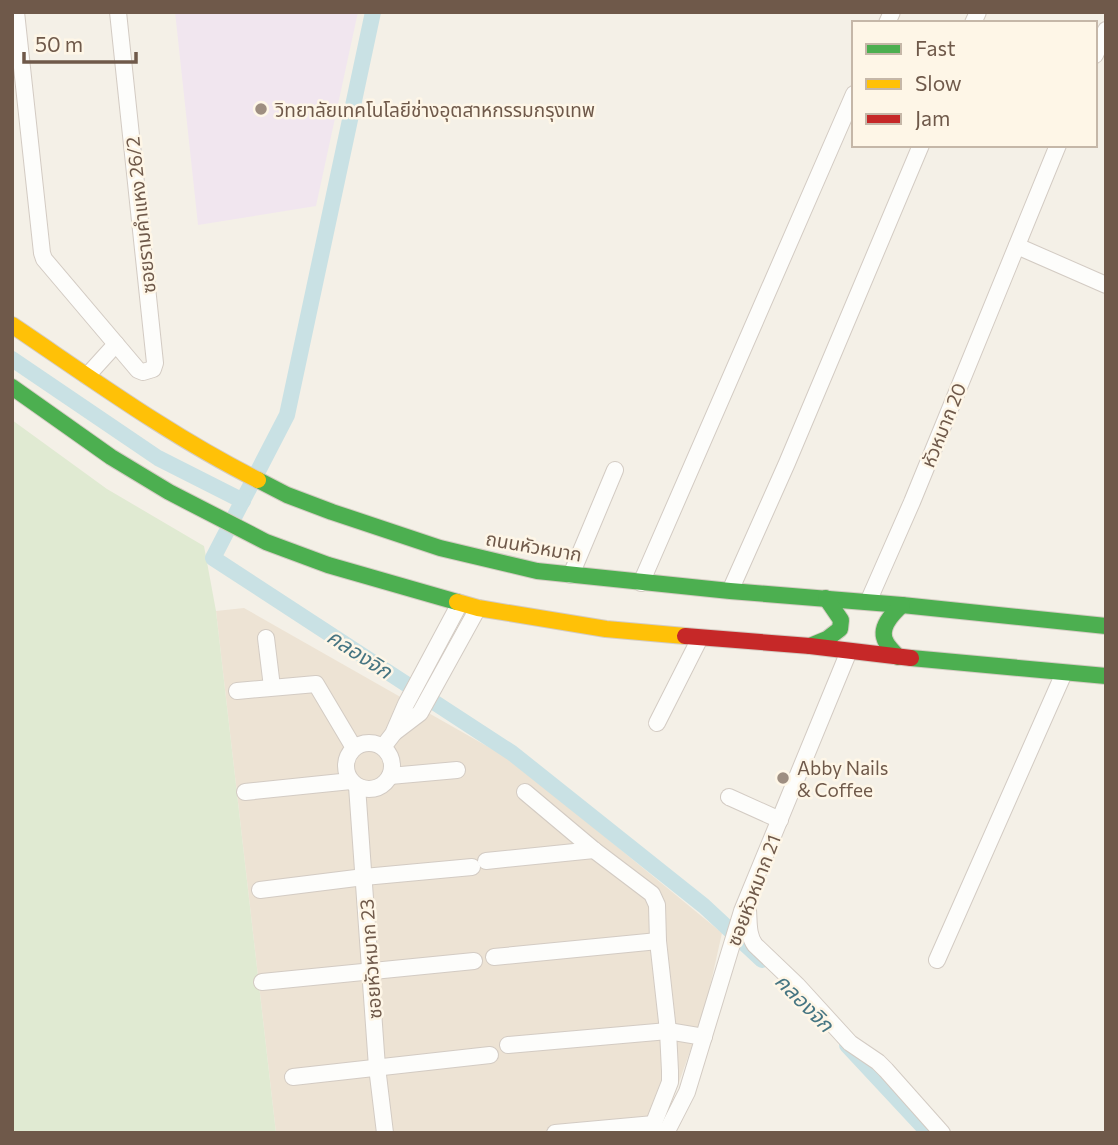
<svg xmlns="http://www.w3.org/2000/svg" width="1118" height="1145" font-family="Commissioner,'Noto Sans Thai',sans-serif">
<rect width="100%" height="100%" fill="#f4f0e7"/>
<!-- residential -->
<path fill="#ede3d4" d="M244,608l269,153 209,172 -17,76 -44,124h-385l-60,-522z"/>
<!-- education -->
<path fill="#f1e6ef" d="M175,12h183l-42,194 -118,19z"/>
<!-- green -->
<path fill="#e0ead2" d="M12,420l95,69 97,57 12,65 60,522h-264z"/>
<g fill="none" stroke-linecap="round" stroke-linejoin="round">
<!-- canal -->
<g stroke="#c9e1e4" stroke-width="16">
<path d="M373,12l-86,403 -74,143 299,195 192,153 58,54"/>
<path d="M12,359l146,99 85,43"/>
<path d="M847,1045l82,88"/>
</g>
<defs>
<g id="street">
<path d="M16,12l26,241 2,6 94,111 5,2 10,-3 2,-6 -37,-351"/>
<path d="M887,23l5,-11"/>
<path d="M973,23l5,-11"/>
<path d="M1095,55l11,-25"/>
<path d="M1017,246l89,39"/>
<path d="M87,376l29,-32"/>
<path d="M571,575l44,-105"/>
<path d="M641,583l213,-489"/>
<path d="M730,591l57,-128 134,-318"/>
<path d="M868,602l44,-100 146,-357"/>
<path d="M266,638l6,49"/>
<path d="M237,691l79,-7 38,64"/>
<path d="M657,723l43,-85"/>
<path d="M395,732l25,-19 58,-105"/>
<circle cx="369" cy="766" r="23"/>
<path d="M383,747l10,-13 13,-30 54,-101"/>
<path d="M390,776l67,-6"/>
<path d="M357,786l20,281 8,66"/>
<path d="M245,792l106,-11"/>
<path d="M525,792l69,58 58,44 5,11 1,36 10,90 2,40v11l-20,51"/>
<path d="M729,797l51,23"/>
<path d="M486,861l108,-11"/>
<path d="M260,890l104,-13 108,-10"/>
<path d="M747,903c3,13 -1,30 8,42l42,40 53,58 28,19 8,8 56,63"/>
<path d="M494,957l164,-16"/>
<path d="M937,960l127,-287"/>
<path d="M262,982l212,-21"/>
<path d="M508,1045l160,-14 36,6"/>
<path d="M293,1077l197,-22"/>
<path d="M555,1133l99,-9"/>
<path d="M666,1133l21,-41 55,-181 107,-260"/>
</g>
<g id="fast">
<path d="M12,387l99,70 58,35 97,50 62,23 129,37"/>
<path d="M258,480l29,15 45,17 108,36 97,23 193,20 172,14 204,21"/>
<path d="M810,646l17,-7 13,-10 1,-9 -15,-22"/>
<path d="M898,657c-4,-5 -9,-9 -12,-15 -8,-14 6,-28 16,-37"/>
<path d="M911,658l195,18"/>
</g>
<g id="slow">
<path d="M12,325c80,54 160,112 246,155"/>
<path d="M457,602l21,6 128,21 79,7"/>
</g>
<path id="jam" d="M685,636l125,10 101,12"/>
</defs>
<!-- street casing -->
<use href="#street" stroke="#d3cbc3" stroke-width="18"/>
<!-- fast casing -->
<use href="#fast" stroke="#d4ccc3" stroke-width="18"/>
<!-- slow casing -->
<use href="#slow" stroke="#d4ccc3" stroke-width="18"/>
<!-- jam casing -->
<use href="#jam" stroke="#d4ccc3" stroke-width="18"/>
<!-- street -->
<use href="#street" stroke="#fdfdfb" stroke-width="16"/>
<!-- fast -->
<use href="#fast" stroke="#4caf50" stroke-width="16"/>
<!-- slow -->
<use href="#slow" stroke="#ffc107" stroke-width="16"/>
<!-- jam -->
<use href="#jam" stroke="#c62828" stroke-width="16"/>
</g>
<!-- markers -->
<g fill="#9e8e81" stroke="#fef6e7" stroke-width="2.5">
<circle cx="261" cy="109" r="7"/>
<circle cx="783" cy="778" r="7"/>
</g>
<g text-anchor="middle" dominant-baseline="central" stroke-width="5" stroke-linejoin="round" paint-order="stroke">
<!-- poi labels -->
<g font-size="19" fill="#6f594a" stroke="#fef6e7" text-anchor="start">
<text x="275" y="109">วิทยาลัยเทคโนโลยีช่างอุตสาหกรรมกรุงเทพ</text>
<text x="797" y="767">Abby Nails<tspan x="797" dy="22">&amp; Coffee</tspan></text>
</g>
<!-- street labels -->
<g font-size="19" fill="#6f594a" stroke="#fef6e7">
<text transform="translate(140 215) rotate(-96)">ซอยรามคำแหง 26/2</text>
<text transform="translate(943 425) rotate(-68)">หัวหมาก 20</text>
<text transform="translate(534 546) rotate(10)">ถนนหัวหมาก</text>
<text transform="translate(753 890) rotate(-69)">ซอยหัวหมาก 21</text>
<text transform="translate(370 959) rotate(-94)">ซอยหัวหมาก 23</text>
</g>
<!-- water labels -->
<g font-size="21" font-style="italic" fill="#467582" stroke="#fef6e7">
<text transform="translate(360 653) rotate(33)">คลองจิก</text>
<text transform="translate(805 1002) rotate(45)">คลองจิก</text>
</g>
</g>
<!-- border -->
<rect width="1118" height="1145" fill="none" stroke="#6f594a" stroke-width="28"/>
<!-- legend -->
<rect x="852" y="21" width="245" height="126" fill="#fef6e7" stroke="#c5b7a8" stroke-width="2"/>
<rect x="866" y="44" width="35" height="10" fill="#4caf50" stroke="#c5b7a8" stroke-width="2"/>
<text x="915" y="56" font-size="21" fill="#6f594a">Fast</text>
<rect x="866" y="79" width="35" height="10" fill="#ffc107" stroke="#c5b7a8" stroke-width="2"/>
<text x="915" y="91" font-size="21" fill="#6f594a">Slow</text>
<rect x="866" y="114" width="35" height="10" fill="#c62828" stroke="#c5b7a8" stroke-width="2"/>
<text x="915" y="126" font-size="21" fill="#6f594a">Jam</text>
<!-- scale -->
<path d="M24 52v10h112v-10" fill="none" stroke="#6f594a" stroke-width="3.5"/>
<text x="35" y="52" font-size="21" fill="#6f594a" stroke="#fef6e7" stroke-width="5" paint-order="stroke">50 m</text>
</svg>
